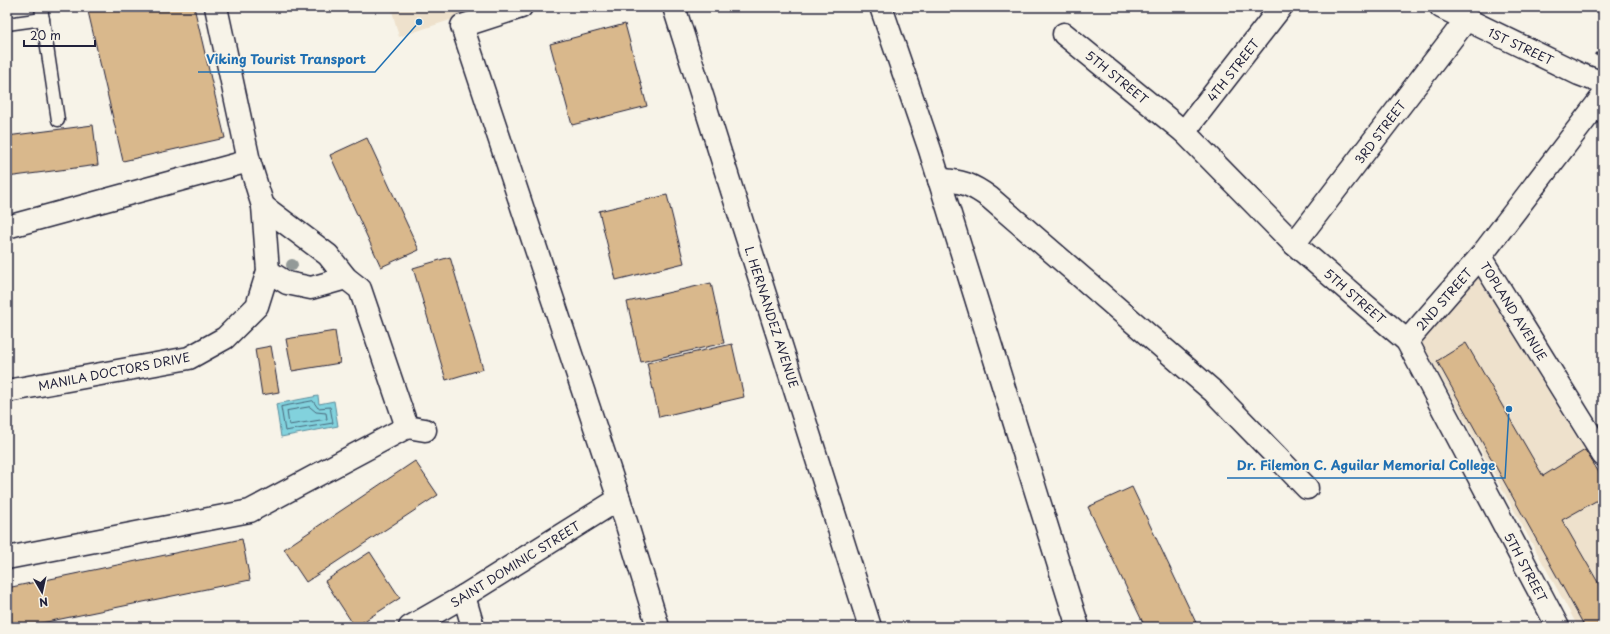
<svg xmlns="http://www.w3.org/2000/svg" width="1610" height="634" font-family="'Playpen Sans',sans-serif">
<rect width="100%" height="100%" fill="#f7f3e8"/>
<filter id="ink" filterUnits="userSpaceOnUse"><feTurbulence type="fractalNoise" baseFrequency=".025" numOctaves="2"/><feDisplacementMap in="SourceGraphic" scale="8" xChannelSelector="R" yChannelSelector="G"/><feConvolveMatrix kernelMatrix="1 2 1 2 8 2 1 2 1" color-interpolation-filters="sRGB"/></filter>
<g filter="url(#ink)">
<!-- built -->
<g fill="#eee1cc">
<path d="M391,7h98l-90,30z"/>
<path d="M1477,276l126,203v148h-25l-158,-288z"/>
</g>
<!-- water -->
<path fill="#82d2dd" stroke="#5c8c9c" d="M318,396l1,8 15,-3 4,25 -57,11 -5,-33z"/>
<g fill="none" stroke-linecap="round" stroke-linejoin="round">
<!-- shore -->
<g stroke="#48687c" stroke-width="1">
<path d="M313,401l5,7 12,-1 3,16 -48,8 -4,-24z"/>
<path d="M310,407l6,5 10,1 1,6 -38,6 -2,-14z"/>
</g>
</g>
<!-- building -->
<g fill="#d9b88c" stroke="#22223b">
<path d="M87,7h107l31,131 -102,23z"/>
<path d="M625,24l22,82 -75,19 -22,-81z"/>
<path d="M93,125l5,40 -91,12v-41z"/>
<path d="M367,138l52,112 -38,17 -51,-112z"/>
<path d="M667,195l17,68 -68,17 -17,-69z"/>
<path d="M450,257l33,112 -37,11 -33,-112z"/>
<path d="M711,283l13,60 -83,19 -14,-60z"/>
<path d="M335,331l5,32 -48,8 -6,-32z"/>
<path d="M1466,343l77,133 42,-26 18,29v18l-41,23 41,71v36h-18l-148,-266z"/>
<path d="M732,344l12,53 -85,20 -12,-54z"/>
<path d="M271,346l8,46 -17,3 -7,-46z"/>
<path d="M415,461l23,34 -132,87 -22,-33z"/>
<path d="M1132,487l66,140h-53l-57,-120z"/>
<path d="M242,539l8,41 -228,47h-15v-39z"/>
<path d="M370,552l30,46 -45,29 -30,-46z"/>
</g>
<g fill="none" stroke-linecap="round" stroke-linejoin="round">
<defs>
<g id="lane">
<path d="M41,7l17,113"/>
<path d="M7,24l36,-5"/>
</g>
<g id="street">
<path d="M521,7l-59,19 157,473 39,128"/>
<path d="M674,7l196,620"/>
<path d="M881,7l49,143 148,477"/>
<path d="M1441,7l138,67 24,9"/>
<path d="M1064,34l120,98 110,112 113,97 151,286"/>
<path d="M1184,132l97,-125"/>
<path d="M939,180c21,0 34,5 51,18l224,194 93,96"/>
<path d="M7,227l242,-66"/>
<path d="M1294,244l172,-224"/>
<path d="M1480,257l123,198"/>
<path d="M268,271l19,12 24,5 35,-10"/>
<path d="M1407,341l73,-84 123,-161"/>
<path d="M7,391l182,-33 36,-20 32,-32 11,-35 -5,-65 -14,-45 -33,-154"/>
<path d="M407,427l18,3"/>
<path d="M7,558l243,-47 157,-84 -47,-138 -14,-11 -18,-23 -65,-49"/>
<path d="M464,596l9,31"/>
<path d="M410,627l54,-31 155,-97"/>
</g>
</defs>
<!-- lane casing -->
<use href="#lane" stroke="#22223b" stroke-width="15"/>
<!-- street casing -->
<use href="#street" stroke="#22223b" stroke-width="25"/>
<!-- path -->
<path stroke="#22223b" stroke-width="2.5" stroke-dasharray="3 3" stroke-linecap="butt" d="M1595,55l8,-9"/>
<!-- lane -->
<use href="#lane" stroke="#f7f3e8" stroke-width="12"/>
<!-- street -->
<use href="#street" stroke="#f7f3e8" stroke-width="22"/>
</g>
<!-- trees -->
<circle fill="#939a98" cx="292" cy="265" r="6"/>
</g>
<g text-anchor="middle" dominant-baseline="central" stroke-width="3.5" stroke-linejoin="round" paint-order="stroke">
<!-- street labels -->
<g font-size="12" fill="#22223b" stroke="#f7f3e8">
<text transform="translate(1521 46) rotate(25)">1ST STREET</text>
<text transform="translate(1233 70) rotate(-52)">4TH STREET</text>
<text transform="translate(1117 77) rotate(39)">5TH STREET</text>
<text transform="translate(1380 132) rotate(-53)">3RD STREET</text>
<text transform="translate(1355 296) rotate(41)">5TH STREET</text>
<text transform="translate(1444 299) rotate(-49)">2ND STREET</text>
<text transform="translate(1514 311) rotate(58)">TOPLAND AVENUE</text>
<text transform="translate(772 317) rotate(72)">L. HERNANDEZ AVENUE</text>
<text transform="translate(114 371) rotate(-11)">MANILA DOCTORS DRIVE</text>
<text transform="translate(515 564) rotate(-32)">SAINT DOMINIC STREET</text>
<text transform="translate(1526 567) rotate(62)">5TH STREET</text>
</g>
</g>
<!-- callouts -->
<path fill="none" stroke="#1f6fb2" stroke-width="1.5" d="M419 22L375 72H198M1509 409L1505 478H1227"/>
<g fill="#1f6fb2" stroke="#f7f3e8" stroke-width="1.5">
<circle cx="419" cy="22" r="4"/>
<circle cx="1509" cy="409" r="4"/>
</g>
<g font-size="13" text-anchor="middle" font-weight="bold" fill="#1f6fb2" stroke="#f7f3e8" stroke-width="3.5" stroke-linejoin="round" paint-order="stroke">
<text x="286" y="64">Viking Tourist Transport</text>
<text x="1366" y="470">Dr. Filemon C. Aguilar Memorial College</text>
</g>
<!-- margin -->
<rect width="1610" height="634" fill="none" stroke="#f7f3e8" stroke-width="24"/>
<rect x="12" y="12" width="1586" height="610" fill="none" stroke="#22223b" stroke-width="1.5" filter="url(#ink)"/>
<!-- north arrow -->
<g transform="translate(42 592) rotate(171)" stroke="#f7f3e8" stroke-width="3" paint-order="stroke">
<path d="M0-3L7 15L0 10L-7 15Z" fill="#22223b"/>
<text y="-6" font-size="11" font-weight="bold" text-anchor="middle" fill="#22223b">N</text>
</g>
<!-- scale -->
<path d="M24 40v6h71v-6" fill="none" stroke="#22223b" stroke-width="2"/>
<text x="30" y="40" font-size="12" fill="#22223b" stroke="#f7f3e8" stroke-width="3" paint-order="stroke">20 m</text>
</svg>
